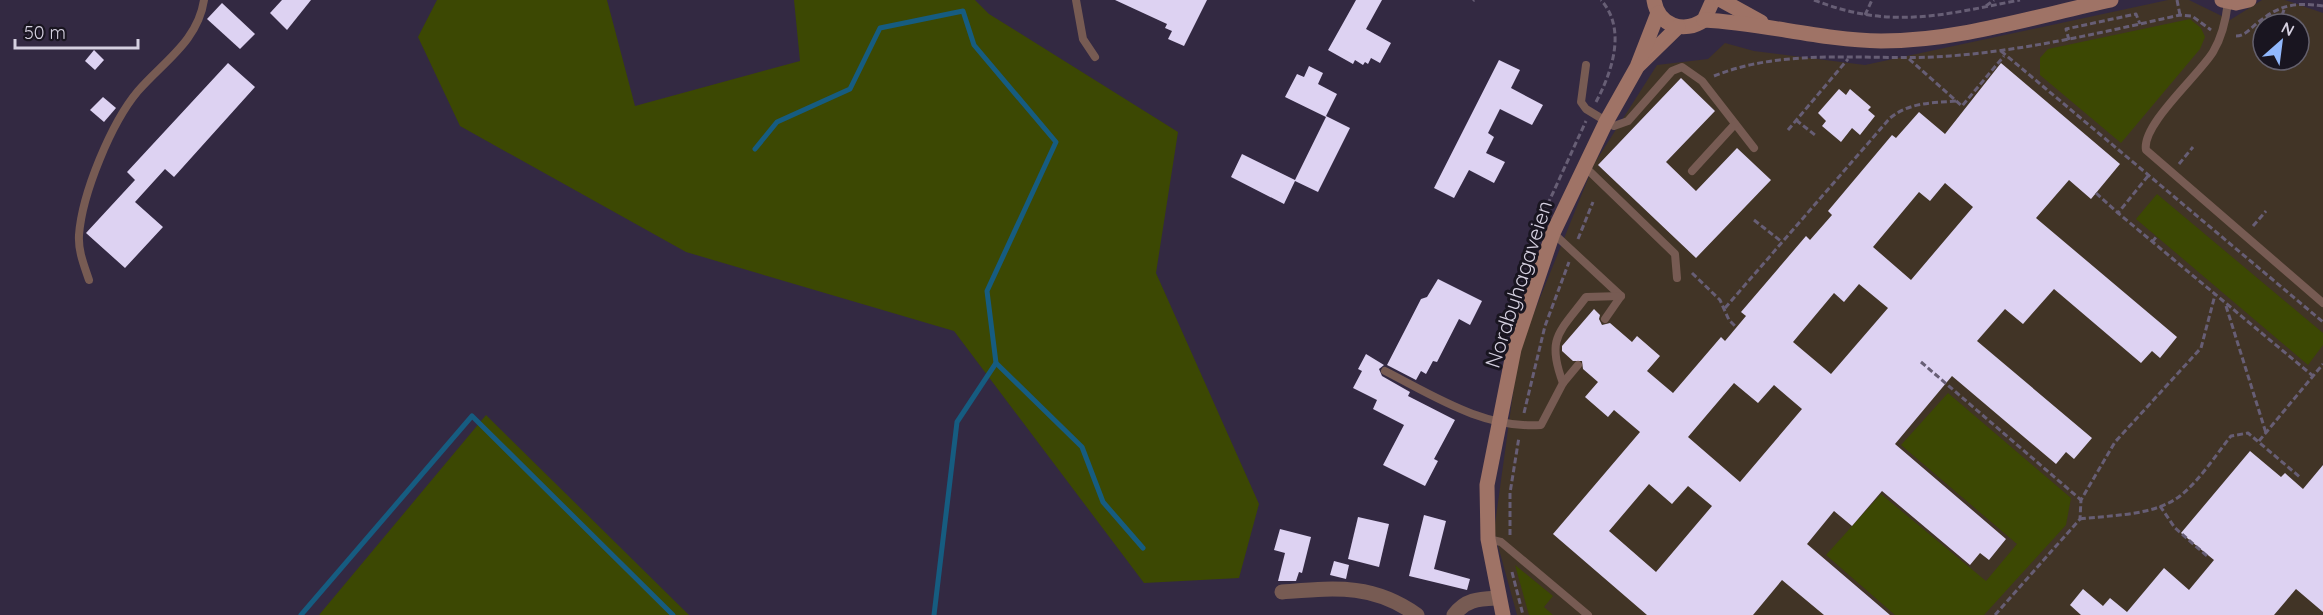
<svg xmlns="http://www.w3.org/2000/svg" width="2323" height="615" font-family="Quicksand,sans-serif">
<rect width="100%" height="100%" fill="#332942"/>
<!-- medical -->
<path fill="#413426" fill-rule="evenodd" d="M2168,0h21l41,20 32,-20h23l38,13v602h-806l-23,-84 25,-181 75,-186 63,-99 51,-6 17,-16 29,8 111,14zM2263,24h36v36h-36z"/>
<!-- green -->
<g fill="#3c4803">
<path d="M437,0h170l28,106 165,-45 -6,-61h181l14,14 189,118 -22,141 103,231 -20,74 -95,5 -190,-252 -268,-79 -226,-126 -42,-89z"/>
<path d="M2190,19l11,9 4,9 -5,12 -79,94 -81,-68v-17l8,-9z"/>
<path d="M2157,194l166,139v12l-15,20 -172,-146z"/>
<path d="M1948,393l123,105 -5,27 -82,90h-89l-69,-60 55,-61 105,87 31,-37 -116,-99z"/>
<path d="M486,415l203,200h-370z"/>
<path d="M1515,565l38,31 -9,11 9,8h-24z"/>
</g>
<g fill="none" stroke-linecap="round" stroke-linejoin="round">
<!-- stream -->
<g stroke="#165c80" stroke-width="5">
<path d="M755,149l22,-27 73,-33 30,-61 83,-17 11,34 82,97 -69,149 9,72 -39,59 -23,193"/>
<path d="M996,363l86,84 21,55 40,46"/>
<path d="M301,615l171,-199 201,199"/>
</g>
</g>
<!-- building -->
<g fill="#ddd2f2" fill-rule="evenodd">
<path d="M282,0h29l-24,30 -17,-17z"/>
<path d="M1115,0h92l-23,46 -16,-7 4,-8 -7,-3 2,-4z"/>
<path d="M1356,0h26l-16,29 25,14 -11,20 -9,-5 -3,6 -3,-2 -2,3 -8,-5 -2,4 -25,-14z"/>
<path d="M222,3l33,31 -15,15 -33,-30z"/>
<path d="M94,50l10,10 -9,10 -10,-9z"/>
<path d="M1499,60l21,10 -9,18 32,17 -11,20 -32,-16 -12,24 6,4 -8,16 19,9 -11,21 -25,-13 -15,28 -20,-10z"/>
<path d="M228,63l27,24 -81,90 -9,-8 -30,33 28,25 -38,41 -39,-35 49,-53 -8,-8z"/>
<path d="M2001,63l119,101 -29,35 -22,-19 -33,38 141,119 -17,21 -8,-7 -11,12 -87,-74 -31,35 -18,-15 -28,32 115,97 -18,21 -8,-7 -10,12 -104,-88 -57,68 111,95 -17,21 -9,-7 -10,12 -88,-74 -30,35 -18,-15 -27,33 83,71h-66l-42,-35 -29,35h-106l-94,-81 87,-102 -26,-22 -6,7 -23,-20 13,-15 -15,-13 -1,-8h-9l-11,-10v-5l32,-37 6,6 -1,4 3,6 8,-2 22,19 5,-6 23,20 -13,15 26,22 48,-56 4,4 21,-25 -5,-4 65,-76 4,4 22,-25 -4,-4 64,-76 4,3 23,-26 26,22zM1945,183l28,24 -62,73 -38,-33 46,-55 11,9zM1859,284l29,24 -57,66 -38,-32 41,-49 10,9zM1734,383l24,20 16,-18 28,24 -62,73 -52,-45zM1649,484l23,20 16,-18 24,20 -56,66 -47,-41z"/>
<path d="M1309,66l14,7 -5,11 19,10 -11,22 24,12 -32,64 -23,-11 -11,23 -53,-27 11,-23 53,26 31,-63 -41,-20 12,-23 7,3z"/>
<path d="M1681,78l34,33 -49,51 30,29 41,-43 34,32 -75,78 -98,-93z"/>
<path d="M1839,89l7,6 4,-6 21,18 -3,3 7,6 -15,19 -8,-7 -11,14 -19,-16 4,-5 -8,-8z"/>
<path d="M103,97l13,11 -12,14 -14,-12z"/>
<path d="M1438,279l44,22 -12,24 -11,-6 -22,43 -4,-1 -7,13 -5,-3 -5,9 -29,-15 34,-66 6,-2z"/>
<path d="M1366,354l18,11 -5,4 3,7 28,16 -2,4 47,24 -21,39 4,2 -13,25 -42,-21 21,-40 -31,-16 4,-9 -24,-12 9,-17 -4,-2z"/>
<path d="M2250,451l31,26 4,-4 18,16 20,-24v147l-27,-23 -22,26h-193l-11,-10 13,-16 20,17 7,-8 17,14 37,-44 25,22 25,-30 -33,-27z"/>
<path d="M1424,515l22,6 -12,48 36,10 -3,11 -58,-14z"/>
<path d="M1358,517l31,7 -10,43 -31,-8z"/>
<path d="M1280,529l31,8 -9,36 -3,-1 -3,9h-18l7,-28 -11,-3z"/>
<path d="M1334,561l15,4 -3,14 -16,-4z"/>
</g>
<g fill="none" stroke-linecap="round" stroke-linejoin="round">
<!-- path -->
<g stroke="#675e75" stroke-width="3" stroke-dasharray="6 3" stroke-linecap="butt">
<path d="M1814,0c76,30 129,15 206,0"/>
<path d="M2177,0l3,15"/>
<path d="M1473,1l1,-1"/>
<path d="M1986,6l8,-6"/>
<path d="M1865,15l7,-15"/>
<path d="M2279,24l6,-17"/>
<path d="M2236,36c9,0 14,-7 20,-12 23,-19 38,-22 67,-18"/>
<path d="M2069,40l-3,-11 70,-15 4,10"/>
<path d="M2001,51l322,271"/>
<path d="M1909,59l53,47 42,-50"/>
<path d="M1714,76c75,-30 157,-14 236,-20 78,-6 154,-24 230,-41l12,1 19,14"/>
<path d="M1596,102c16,-30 31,-73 5,-102"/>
<path d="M1796,120l19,15"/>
<path d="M1788,130l60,-71"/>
<path d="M2179,164l14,-17"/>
<path d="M2148,176l-30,37 195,163"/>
<path d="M2096,193l22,20"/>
<path d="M1754,220l28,22"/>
<path d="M1540,221l46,-100"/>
<path d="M2253,226l13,-15"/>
<path d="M1578,239l15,-37"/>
<path d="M2152,242l5,-6"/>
<path d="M1692,273l28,27 9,20 6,6"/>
<path d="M2226,306l40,127"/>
<path d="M1725,308l165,-190c20,-16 42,-15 67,-17"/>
<path d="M1921,362l160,138"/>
<path d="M1524,413l21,-87 24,-64"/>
<path d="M2259,441l64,-77"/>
<path d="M2160,506l15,22 32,28"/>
<path d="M2080,519c31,-4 74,-3 100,-23 20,-16 35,-40 51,-60l17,-3 53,45"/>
<path d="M1510,535v-42l9,-56"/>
<path d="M1512,572l11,43"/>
<path d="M1995,615l85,-96 1,-19 34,-58 86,-94 14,-53"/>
</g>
<!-- lane -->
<g stroke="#775b53" stroke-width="8">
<path d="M1076,0l7,39 12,18"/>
<path d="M2228,2c-2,18 -6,35 -15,50 -14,23 -72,73 -67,98l177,153"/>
<path d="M1586,65l-5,37 5,7 28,17 14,-5 44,-50 10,-4 20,14 52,67"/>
<path d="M1584,166l91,88 2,24"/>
<path d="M1692,171l43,-47"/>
<path d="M1553,233l68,63 -16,23"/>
<path d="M89,280c-5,-15 -11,-29 -10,-45 3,-41 32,-112 59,-144 25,-29 60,-50 66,-91"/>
<path d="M1385,371c49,25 99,58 156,54l22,-42 15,-18"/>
<path d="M1563,383c-17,-45 -4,-50 23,-86l35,-1"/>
<path d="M1488,539l13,3 87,73"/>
</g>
<!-- street -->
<g stroke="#775b53" stroke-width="15">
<path d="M1282,592c52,-4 90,-9 135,23"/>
<path d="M1454,615c12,-16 25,-16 44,-17"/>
</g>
<!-- secondary -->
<g stroke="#9f7366" stroke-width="15">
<path d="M1654,0c4,26 30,34 50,20l9,-20"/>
<path d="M1721,0l40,22"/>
<path d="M2222,0l14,3 13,-3"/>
<path d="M1704,20c60,3 117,20 177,21 77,0 155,-25 230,-41"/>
<path d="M1639,65l39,-38"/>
<path d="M1503,615l-15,-76 -1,-54 27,-136 39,-116 53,-111 31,-55 21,-54"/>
</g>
</g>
<g text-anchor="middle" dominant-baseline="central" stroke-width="6" stroke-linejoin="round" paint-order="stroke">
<!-- street labels -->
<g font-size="21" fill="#d5d0e0" stroke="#191520">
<text transform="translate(1518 284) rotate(-72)">Nordbyhagaveien</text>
</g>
</g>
<!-- north arrow -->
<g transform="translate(2281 42) rotate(28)"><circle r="28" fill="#191520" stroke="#64606d" stroke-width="1.5"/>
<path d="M0-4.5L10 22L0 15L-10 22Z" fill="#91b8fd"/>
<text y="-9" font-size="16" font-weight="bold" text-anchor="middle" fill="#d5d0e0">N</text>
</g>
<!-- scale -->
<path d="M15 39v9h123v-9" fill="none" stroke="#d5d0e0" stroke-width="3"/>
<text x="24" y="39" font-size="18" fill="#d5d0e0" stroke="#191520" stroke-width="4.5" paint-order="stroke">50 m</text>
</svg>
